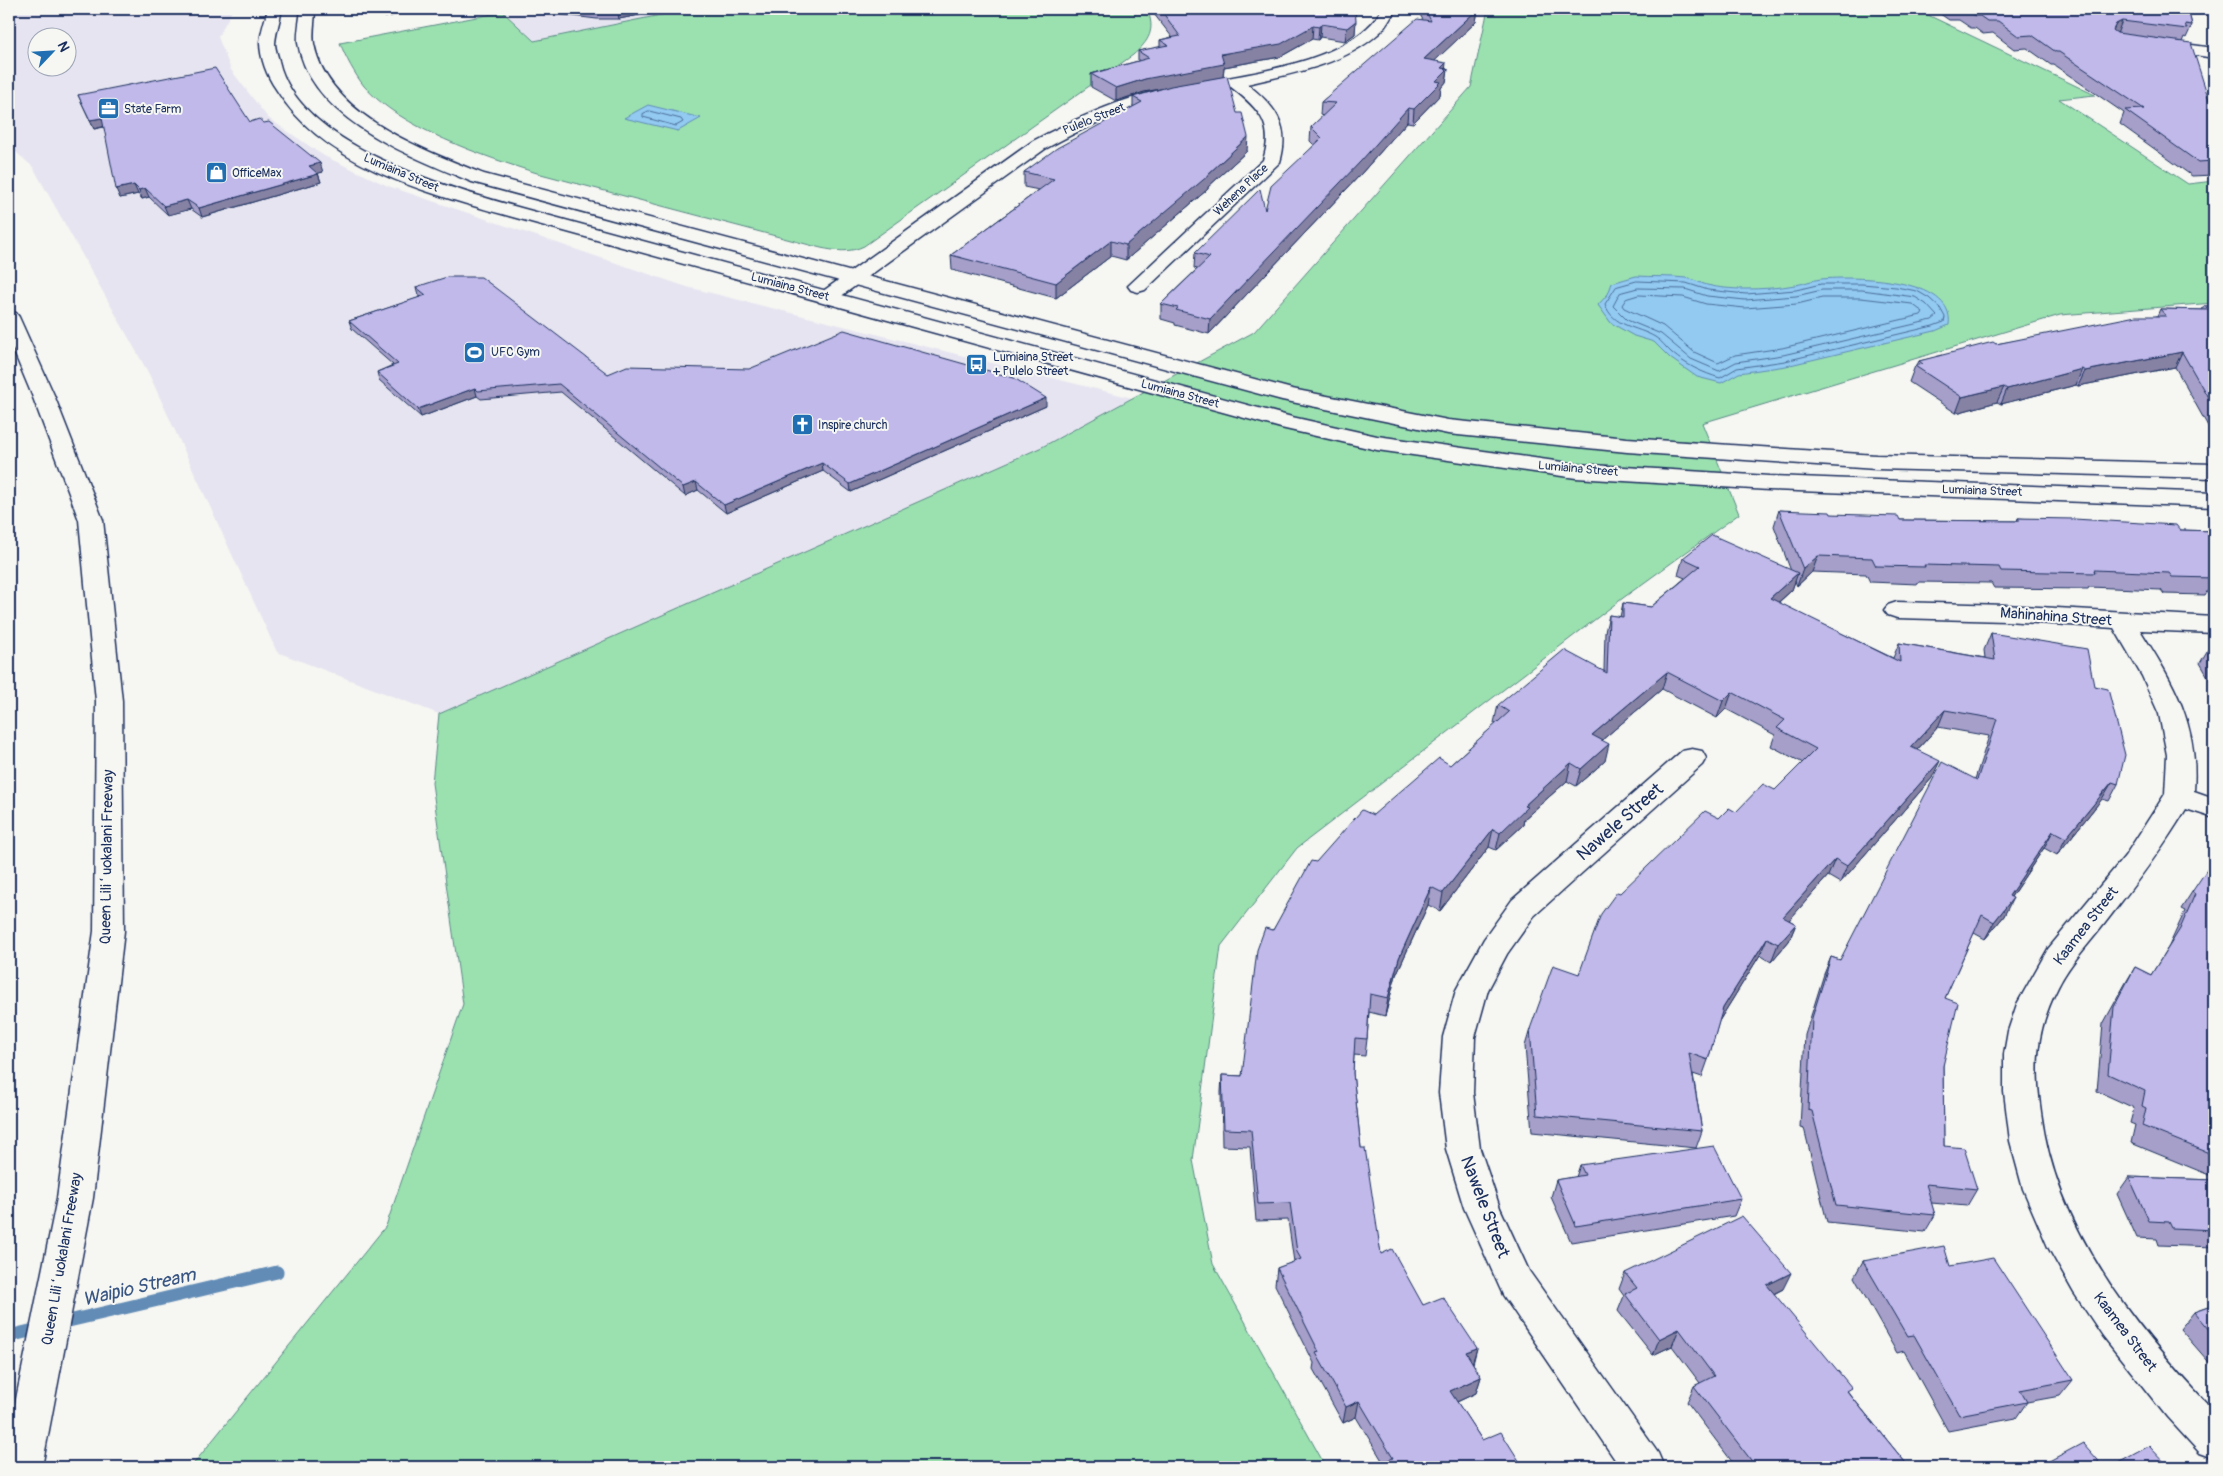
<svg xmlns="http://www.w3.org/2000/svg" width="2223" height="1476" font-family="Pangolin,sans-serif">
<rect width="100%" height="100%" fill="#f6f6f2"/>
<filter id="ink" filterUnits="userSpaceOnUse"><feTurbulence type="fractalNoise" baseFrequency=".02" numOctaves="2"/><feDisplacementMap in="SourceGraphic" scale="10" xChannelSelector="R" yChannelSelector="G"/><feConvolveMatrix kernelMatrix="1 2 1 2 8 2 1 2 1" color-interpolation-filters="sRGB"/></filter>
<g filter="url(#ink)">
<!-- built -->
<g fill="#e6e4f0" fill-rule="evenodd">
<path d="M9,9h224l-15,28 13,33 37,48 56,38 64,30 299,101 445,111 -90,49 -603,267 -162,-62 -128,-278 -116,-207 -24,-21zM38,38h30v30h-30z"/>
<path d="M500,9h190l-156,32z"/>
</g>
<!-- green -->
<g fill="#9ae1af" stroke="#5a8886">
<path d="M690,9h457c9,21 2,32 -14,46l-269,191c-14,7 -28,5 -43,2l-284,-75c-52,-16 -137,-45 -173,-87 -10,-13 -18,-28 -24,-43l163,-31 31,29z"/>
<path d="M1488,9h432l10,7 165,79 -36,4 129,85 26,-3v122l-154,12 -358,108 37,91 -116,84 -326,250 -76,98 -28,214 20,104 113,203h-1135l195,-241 77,-222 -31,-221 7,-69 603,-267 212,-115 217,-245z"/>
</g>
<!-- water -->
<g fill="#92caf1" stroke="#628cb6">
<path d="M648,105l53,13 -23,13 -54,-13z"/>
<path d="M1636,276c16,1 34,0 50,2 7,1 14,5 21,7 12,3 26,4 38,4 16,0 34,-1 50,-4 8,-1 17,-5 26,-6 31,-3 135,-2 128,46l-14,6 -149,35 -47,7 -18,10 -24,-6 -27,-19 -16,-16 -20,-6 -23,-13 -13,-18 10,-11 4,-11z"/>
</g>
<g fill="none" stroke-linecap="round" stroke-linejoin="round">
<!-- shore -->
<g stroke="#4b6d99" stroke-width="1">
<path d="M649,111l32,8 2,3 -7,4 -33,-9v-3z"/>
<path d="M1637,281l49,2 22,7 38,4 50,-4 25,-6h41l34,3 21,4 12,7 11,10 5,9 -1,5 -11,4 -148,35 -48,7 -17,10c-17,-5 -34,-13 -48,-25 -6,-5 -10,-12 -17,-16 -19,-11 -42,-10 -50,-33l11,-17z"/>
<path d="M1638,288l47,1 22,7 38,4 51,-4 26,-6h40l53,7 11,7 11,12 -5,4 -149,35 -47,7 -17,9 -28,-12 -30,-25 -34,-14 -14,-14 7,-13z"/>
<path d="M1639,295l44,2 23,7 39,4 52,-4 25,-6h39l51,6 11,8 -2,3 -139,33 -47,7 -17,8 -24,-11 -31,-26 -39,-18 -2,-3 4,-6z"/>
</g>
<!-- stream -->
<g stroke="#628cb6" stroke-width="13">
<path d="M56,1324l221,-52"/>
<path d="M9,1336l33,-8"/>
</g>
<defs>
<g id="street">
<path d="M1382,9h14c-5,8 -10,19 -18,25 -35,31 -87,40 -131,50 28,22 44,41 33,78l-135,128 -7,2 -7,-2 -3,-4 135,-126c12,-36 -5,-52 -32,-73 -27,5 -54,8 -80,16 -37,10 -72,27 -106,46l-212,153 -7,2 -7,-2 -3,-4 3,-4 214,-153c36,-19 73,-36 112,-47 64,-17 174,-21 223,-67 6,-5 10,-12 14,-18z"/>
<path d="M2155,40l59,8v10l-64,-10 -3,-3 3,-3z"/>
<path d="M1897,602l109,3 208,12v16l-74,-3c34,54 59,94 54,161l20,7v20l-28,-9c-24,40 -52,77 -81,114 -16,21 -35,40 -47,64 -22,43 -24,78 -17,125 15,118 93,214 173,299v47l-14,-5 -33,-36 -64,-81 -29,-43 -26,-46 -25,-58 -13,-48 -6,-49v-38l4,-23 9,-27 31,-55 77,-93 40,-62 2,-39 -8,-41 -17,-38 -28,-48 -108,-7 -109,-3 -9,-3 -4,-5 4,-5z"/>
<path d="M1692,749l10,2 4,7 -4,7 -168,151 -27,38 -19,36 -13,47 -2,56 7,56 20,59 29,63 129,182 6,14h-44l-117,-172 -39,-87 -18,-59 -7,-56 4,-56 13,-47 28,-51 28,-39 170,-149z"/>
</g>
<g id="secondary">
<path d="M268,9h14c-2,11 -6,23 -7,34 0,6 3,13 4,18 19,85 170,127 242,147l771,209 85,19 199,28 193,12 445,17v14l-445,-17 -193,-12 -199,-28 -96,-22 -772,-212c-82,-23 -186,-50 -233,-127 -9,-13 -16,-31 -16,-47 1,-10 5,-23 8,-33z"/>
<path d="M301,9h14c0,11 -3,24 -1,35 14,72 110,106 170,130l808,215 156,31 179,18 249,17 338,9v14l-338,-9 -249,-17 -179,-18 -166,-34 -810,-218c-62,-26 -162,-63 -174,-139 -1,-10 2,-24 3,-34z"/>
</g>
<path id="highway" d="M9,311l7,2 3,4 35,78 49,125 19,181 2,230 -31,267 -51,269h-33v-34l48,-235 37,-267 2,-230 -17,-181 -47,-125 -23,-55z"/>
</defs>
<!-- street casing -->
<use href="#street" stroke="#1b2f5e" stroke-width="3"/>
<!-- secondary casing -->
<use href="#secondary" stroke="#1b2f5e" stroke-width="3"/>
<!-- highway casing -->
<use href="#highway" stroke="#1b2f5e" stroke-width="3"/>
<!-- street -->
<use href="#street" fill="#f6f6f2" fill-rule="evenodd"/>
<!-- secondary -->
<use href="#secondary" fill="#f6f6f2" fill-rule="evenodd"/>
<!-- highway -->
<use href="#highway" fill="#f6f6f2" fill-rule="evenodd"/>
</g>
<!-- wall -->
<g fill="#a59fc9" stroke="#1b2f5e">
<path d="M379,9h48l-42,8z"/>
<path d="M530,9h126l-17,6 -20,4h-22l-66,-8z"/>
<path d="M1150,9h205v25l-10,7 -25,-4 -2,3 -6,-1 -32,18 -56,10 -1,10 24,74 -39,36v2l-82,71 -15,-4 -55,42 -104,-28 -1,-15 88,-65 -15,-3v-15l109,-65v-10l30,-8 -19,3 -28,9 -25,-14v-13l47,-13v-10l22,-4v-7l12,-3z"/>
<path d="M1417,9h61l-2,13 -42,39 11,8h3l-2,13 -5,6 -1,7 -27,28 -6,-1 -47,53 -151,159 -34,-9v-2l-14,-4v-15l36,-35 -3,-1 1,-15 70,-43 49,-65 -4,-4 1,-14 12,-11 -3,-1 1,-13 102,-82z"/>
<path d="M1933,9h255l4,16 -6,13 -2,-1 -2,5 27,58 5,4v71l-22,1 -72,-52 4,-11 -70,-48h-3l-24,-17 -13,1 -21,-16 -10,1 -8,-6h-4l-12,-8h-10z"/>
<path d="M78,95l172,27 73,50 -5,1 3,9 -119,35 -11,-8 -23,6 -19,-18 -7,2 -4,-5 -18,4 -16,-71 -10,2z"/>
<path d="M416,287l192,87 438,32 -195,86 -28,-21 -97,42 -28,-23 -13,6 -124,-104 -80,7 -4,-3 -56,21 -42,-37 -2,-8 16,-7 -41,-36 -3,-8 72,-24 -3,-2z"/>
<path d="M2204,306h10v123l-5,-1 -34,-61 -97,19 -2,-1 -75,19 -4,-2 -41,11 -47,-31 6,-16 2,-1 2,-4 77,-17 161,-28 3,-7 42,1z"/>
<path d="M1779,510l121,10 117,1 1,-3 162,12 34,1v59h-6l-3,5 -41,-1 -3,-4 -72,-3 -1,2 -94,-1 -3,-5 -72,-1 -1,2 -48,-2 -4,-8 -54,-2 -15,14 -2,-5 -3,9 -14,13 115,55 6,-15 86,15 -1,-8 7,-17 103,53 24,98 -9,17 -7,-2 -45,56 -13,-7 -33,49 -7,19 -19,23 -11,-6 -29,65 -2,68 1,80 33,43 -10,17 -36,-3 4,12 -10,17 -98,-10 -23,-94 -4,-1 5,-92 19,-61 7,-17 9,3 135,-181 14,-43 -51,-9 -21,23 15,28 -92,105 -12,-7 -39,44 7,4 -7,17 -18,21 -11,-7 -41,66 -11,39 -6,17 -9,-3 9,57 -6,17 -164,-16 -7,-86 5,-17 49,-55 41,-81 99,-75 17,-6 39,-22 28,-27 -32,-17 4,-11 -49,-26 -9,9 -55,-29 -60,51 3,21 -29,25 -9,-5 -43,38 -1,6 -27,25 -7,-3 -49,64 -12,-6 -32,70 -11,41 -16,-4 -2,27 -2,17 -11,-1 -1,18 8,75 20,106 42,51 54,43 -4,16 8,13 -5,16 -19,9 25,38 41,27 -140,-5 -27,-45 -13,6 -30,-54 1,-6 -39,-78 2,-17 17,-6 -6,-42 -32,1 -6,-74 -28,-1 -1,-54 1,-17 20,1 31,-146 43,-68 57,-47 77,-50 46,-41 -2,-1 4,-18 106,-34 1,-39 4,-17 11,2 3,-14 28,4 34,-29 -7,-3 5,-17 108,13 -17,-45z"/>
<path d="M2210,646h4v41l-14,-24z"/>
<path d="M2214,695v9l-2,-5z"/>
<path d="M2214,871v306l-83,-34 4,-18 -5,-2 4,-15 -37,-17 6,-67 22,-40 10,-17 16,8 18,-29 16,-35 -4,-2 11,-17z"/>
<path d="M1580,1165l161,34 -7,17 -163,26 -20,-45 5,-17 20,-3z"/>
<path d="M2129,1177l85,3v67l-55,-2 -2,-6 -20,-1 -20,-44z"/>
<path d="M1863,1261l87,5 123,114 -13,16 -33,6 -11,16 -68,13 -44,-80 -7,2 -43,-76z"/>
<path d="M1625,1273l158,16 -9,5 75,99 60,74h-173l-49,-65 7,-16 6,-3 -28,-37 -19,9 -35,-44 6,-15 -5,-7z"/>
<path d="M2214,1305v63l-34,-39 14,-17z"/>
</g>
<!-- shaded-wall -->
<g fill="#8682a4" stroke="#1b2f5e">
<path d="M383,9h44l-42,8z"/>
<path d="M617,9h39l-17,6 -20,4z"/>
<path d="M1478,9l-2,13 -53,50 1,-13z"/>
<path d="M1356,21l-1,13 -10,7 2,-13z"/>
<path d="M2122,21l-5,13 -4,-4 3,-6z"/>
<path d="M1321,24l-1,13 -2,3 1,-13z"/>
<path d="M1313,26l-1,13 -32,18 -56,10 -1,10 -79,15 -28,9v-13z"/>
<path d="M1446,63l-1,9 3,-3 -2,13 -5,6 -1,7 -27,28 1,-14 22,-28 5,-13z"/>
<path d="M1408,108l-1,14 -47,53 -151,159 1,-15z"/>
<path d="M102,118l4,8 -12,3 -4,-9z"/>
<path d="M1248,137l-1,14 -39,36v2l-82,71v-15l81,-70z"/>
<path d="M320,163l3,9 -11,3 -3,-9z"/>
<path d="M318,174l3,8 -119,35 -3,-9z"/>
<path d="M134,185l4,9 -18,4 -4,-9z"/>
<path d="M145,188l4,9 -7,2 -3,-9z"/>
<path d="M187,200l4,9 -23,6 -4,-9z"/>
<path d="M1111,241v15l-55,42v-15z"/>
<path d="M2182,352l-7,15 -97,19 7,-15z"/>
<path d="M2082,369l-6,16 -75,19 6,-15z"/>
<path d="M2004,387l-7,15 -41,11 6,-16z"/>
<path d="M475,388l2,8 -56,21 -3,-8z"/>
<path d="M1046,398v8l-195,86 -1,-8z"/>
<path d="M822,463l1,8 -97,42 -2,-8z"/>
<path d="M696,482l2,8 -13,6 -2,-9z"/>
<path d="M1818,556l-6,16 -15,14 6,-17z"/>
<path d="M1798,573l-6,17 -28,25 6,-17z"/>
<path d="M1667,672l-5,17 -74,63 4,-17z"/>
<path d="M1732,692l-6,17 -9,9 6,-17z"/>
<path d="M1945,710l-7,17 -34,37 7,-17z"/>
<path d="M1609,744l-4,17 -29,25 5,-17z"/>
<path d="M1940,761l-8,17 -92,105 7,-17z"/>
<path d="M1571,763l-4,18 -43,38 -1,6 -27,25 4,-17 24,-27z"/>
<path d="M2112,782l-10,17 -45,56 9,-17z"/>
<path d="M1493,829l-4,18 -49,64 3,-18z"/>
<path d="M2053,831l-9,17 -44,65 9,-17z"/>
<path d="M1835,859l-7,17 -51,58 6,-17z"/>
<path d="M1431,887l-3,18 -32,70 -11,41 3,-18 11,-40z"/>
<path d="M2013,898l-9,18 -19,23 9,-17z"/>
<path d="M1796,924l-7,17 -18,21 7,-18z"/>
<path d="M1767,938l-7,17 -44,71 7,-18z"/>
<path d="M1791,1273l-8,16 -24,12 8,-16z"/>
<path d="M1679,1329l-7,17 -19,9 6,-16z"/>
<path d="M1477,1348l-5,16 -6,-12z"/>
<path d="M1481,1377l-5,16 -30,14 4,-16z"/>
<path d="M1359,1401l-3,16 -13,6 3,-16z"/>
</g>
<!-- building -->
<g fill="#c0b9ea" stroke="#1b2f5e">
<path d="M1160,9h195l1,12 -9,7 -26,-4 -2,3 -6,-1 -32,18 -60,10 3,10 -79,15 -29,9 -25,-14 58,-16 -11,-7 30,-6 -8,-5 20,-4z"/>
<path d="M1425,9h53l-54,50 22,4 -5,5 7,1 -12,12 5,1 -27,27 -6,-1 -47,53 -151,158 -34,-9 2,-2 -17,-4 49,-47 -15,-4 65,-64 5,21 6,-24 51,-48 -11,-11 25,-24 -15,-1 96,-83 14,2z"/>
<path d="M1965,9h223l4,16 -7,-1 2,5 -65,-8 -6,3 -3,6 4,3 74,10 18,57 5,4v57l-16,1 -73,-52 19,-1 -85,-57h-3l-24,-17 -14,1 -20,-15h-11l-7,-5h-5z"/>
<path d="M215,68l35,54 9,-3 5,4 5,-1 51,41 -11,3 9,8 -119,34 -12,-8 -23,6 -19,-18 -6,2 -5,-5 -18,4 -14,-71 -12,2 -12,-25z"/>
<path d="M1227,76l10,37h5l6,24 -41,38h2l-83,70 -15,-4 -55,42 -105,-28 103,-76 -30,-7 33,-24 85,-46 -9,-5 38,-11z"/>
<path d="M447,277h34l127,97 19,-8 122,3 95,-39 170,48 32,20 -196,86 -28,-21 -98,42 -28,-23 -13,5 -124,-103 -81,7 -3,-3 -57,21 -41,-37 21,-8 -49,-43 77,-26 -10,-8z"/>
<path d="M2204,306h10v102l-32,-56 -97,19 -3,-2 -75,20 -3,-2 -42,10 -47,-31 8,-2 -4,-3 74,-19 3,2 140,-28h30l-6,-7 48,1z"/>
<path d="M1779,510l51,2 1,2 67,2 2,4 120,1 -2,-3 56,1 102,6 4,5 34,1v42h-3l3,5 -42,-1 -3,-4 -75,-3 1,3 -94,-2 -2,-4 -75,-2 1,2 -49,-1 -4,-8 -54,-2 -15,13z"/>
<path d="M1712,535l86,38 -28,25 130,64 -1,-19 96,17 -4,-27 96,16 7,37 14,3 17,66 -7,29 -6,-2 -46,56 -13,-7 -44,65 4,2 -19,24 -12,-7 -37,83 13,5 -15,63 1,80 20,2 13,41 -51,-5 9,31 -99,-10 -24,-94 -4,-1 4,-92 19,-61 9,3 102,-198 35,18 20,-61 -52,-9 -34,37 29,14 -93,105 -12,-7 -52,58 13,7 -18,20 -11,-6 -44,70 -15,52 -19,-7 13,78 -165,-16 -7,-86 23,-64 26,9 22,-60 16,-22 3,1 85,-82 14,7 10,-10 7,4 27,-28 12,6 41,-41 -39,-21 8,-8 -53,-28 -9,9 -56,-29 -75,63 17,9 -28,25 -10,-6 -47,43 3,1 -27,26 -7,-4 -50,64 -12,-6 -32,71 -11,40 -18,-4 -3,45 -12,-1 -2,35 8,75h4l16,106 11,-5 31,56 20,-8 34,51 -11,4 15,25 -31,14 32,49 19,-8 22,35h-151l21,-9 -34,-57 -13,6 -30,-54 3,-1 -42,-84 24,-9 -4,-7 -7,-49 -32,1 -7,-74 -27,-1 -2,-54 20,1 15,-126 8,-22 8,2 38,-69 5,1 46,-52 11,5 66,-57 11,7 59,-53 -11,-7 66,-55 43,23 2,-58 14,2v-14l28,4 49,-41 -17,-8z"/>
<path d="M2210,646h4v8z"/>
<path d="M2208,868l6,3v284l-72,-29 4,-18 -4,-2 3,-15 -37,-17 6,-67 21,-40 16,8 29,-46 15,-35 -3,-2z"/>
<path d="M1714,1146l27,53 -165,27 -20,-46 29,-5 -5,-10z"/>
<path d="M2129,1177l85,3v50l-42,-2 -3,-6 -20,-1z"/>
<path d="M1742,1216l49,57 -24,12 85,103 -5,3 62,76h-156l-1,-1 2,-2 -60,-78 20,-10 -35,-47 -20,10 -34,-45 12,-6 -12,-15z"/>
<path d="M1944,1246l6,20 43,-8 80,122 -53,10 7,12 -68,13 -45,-80 -7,1 -44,-75z"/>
<path d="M2214,1305v31l-20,-24z"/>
<path d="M2083,1443l21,24h-66z"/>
<path d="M2149,1446l20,21h-58z"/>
</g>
</g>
<!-- icons -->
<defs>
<symbol id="office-square" viewBox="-11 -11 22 22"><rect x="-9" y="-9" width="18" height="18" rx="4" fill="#1f6fb2" stroke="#f6f6f2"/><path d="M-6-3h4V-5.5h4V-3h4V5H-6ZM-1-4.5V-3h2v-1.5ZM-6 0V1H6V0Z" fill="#fff"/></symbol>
<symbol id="shop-square" viewBox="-11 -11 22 22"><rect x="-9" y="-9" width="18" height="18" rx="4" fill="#1f6fb2" stroke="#f6f6f2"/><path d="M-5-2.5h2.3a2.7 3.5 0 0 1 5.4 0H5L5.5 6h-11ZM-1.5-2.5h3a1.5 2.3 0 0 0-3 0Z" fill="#fff"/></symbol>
<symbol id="stadium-square" viewBox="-11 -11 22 22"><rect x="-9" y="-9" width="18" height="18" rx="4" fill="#1f6fb2" stroke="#f6f6f2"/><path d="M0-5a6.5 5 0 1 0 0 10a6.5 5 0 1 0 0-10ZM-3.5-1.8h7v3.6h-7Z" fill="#fff"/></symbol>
<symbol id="bus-square" viewBox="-11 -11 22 22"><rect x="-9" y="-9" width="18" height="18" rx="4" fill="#1f6fb2" stroke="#f6f6f2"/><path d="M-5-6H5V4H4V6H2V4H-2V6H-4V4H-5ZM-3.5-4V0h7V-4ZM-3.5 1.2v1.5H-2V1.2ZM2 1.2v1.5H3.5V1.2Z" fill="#fff"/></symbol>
<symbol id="church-square" viewBox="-11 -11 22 22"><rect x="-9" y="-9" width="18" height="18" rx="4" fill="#1f6fb2" stroke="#f6f6f2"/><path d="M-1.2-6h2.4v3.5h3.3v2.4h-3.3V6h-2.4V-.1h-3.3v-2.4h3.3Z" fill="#fff"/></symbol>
</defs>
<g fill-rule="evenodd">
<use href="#office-square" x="96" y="96" width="25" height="25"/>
<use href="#shop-square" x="204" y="160" width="25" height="25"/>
<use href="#stadium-square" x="462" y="340" width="25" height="25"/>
<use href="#bus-square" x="964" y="352" width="25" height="25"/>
<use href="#church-square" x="790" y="412" width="25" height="25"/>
</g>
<g text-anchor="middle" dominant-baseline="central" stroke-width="4" stroke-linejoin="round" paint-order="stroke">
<!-- far-poi labels -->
<g font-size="12" fill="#1b2f5e" stroke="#f6f6f2" text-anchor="start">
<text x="124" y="109">State Farm</text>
<text x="232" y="173">OfficeMax</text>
<text x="491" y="352">UFC Gym</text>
<text x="993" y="357">Lumiaina Street<tspan x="993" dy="14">+ Pulelo Street</tspan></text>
<text x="818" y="425">Inspire church</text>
</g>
<!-- far-street labels -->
<g font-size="12" fill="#1b2f5e" stroke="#f6f6f2">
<text transform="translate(1094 119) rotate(-22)">Pulelo Street</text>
<text transform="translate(401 173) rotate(23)">Lumiaina Street</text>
<text transform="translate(1241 190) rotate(-43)">Wehena Place</text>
<text transform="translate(790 287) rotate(15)">Lumiaina Street</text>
<text transform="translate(1180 394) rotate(15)">Lumiaina Street</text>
<text transform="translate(1578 469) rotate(5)">Lumiaina Street</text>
<text transform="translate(1982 491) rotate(2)">Lumiaina Street</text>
</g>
<!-- street labels -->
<g font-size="15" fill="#1b2f5e" stroke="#f6f6f2">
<text transform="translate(2056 617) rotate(4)">Mahinahina Street</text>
<text transform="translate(107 857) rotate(-89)">Queen Liliʻuokalani Freeway</text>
<text transform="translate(2086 926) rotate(-52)">Kaamea Street</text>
<text transform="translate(62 1259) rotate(-80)">Queen Liliʻuokalani Freeway</text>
<text transform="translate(2125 1332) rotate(53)">Kaamea Street</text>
</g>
<!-- near-street labels -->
<g font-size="18" fill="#1b2f5e" stroke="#f6f6f2">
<text transform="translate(1620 822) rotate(-41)">Nawele Street</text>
<text transform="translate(1485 1207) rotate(69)">Nawele Street</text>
</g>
<!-- near-water labels -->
<g font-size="19" font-style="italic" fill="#395683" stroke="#f6f6f2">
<text transform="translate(139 1287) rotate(-13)">Waipio Stream</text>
</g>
</g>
<!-- margin -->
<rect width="2223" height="1476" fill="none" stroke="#f6f6f2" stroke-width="30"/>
<rect x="15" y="15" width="2193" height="1446" fill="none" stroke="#1b2f5e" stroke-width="2" filter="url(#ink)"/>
<!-- north arrow -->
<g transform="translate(52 52) rotate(65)"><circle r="24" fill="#f6f6f2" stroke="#9ea6b7"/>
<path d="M0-4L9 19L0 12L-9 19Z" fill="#1f6fb2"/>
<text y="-8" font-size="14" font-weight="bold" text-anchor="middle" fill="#1b2f5e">N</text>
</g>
</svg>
